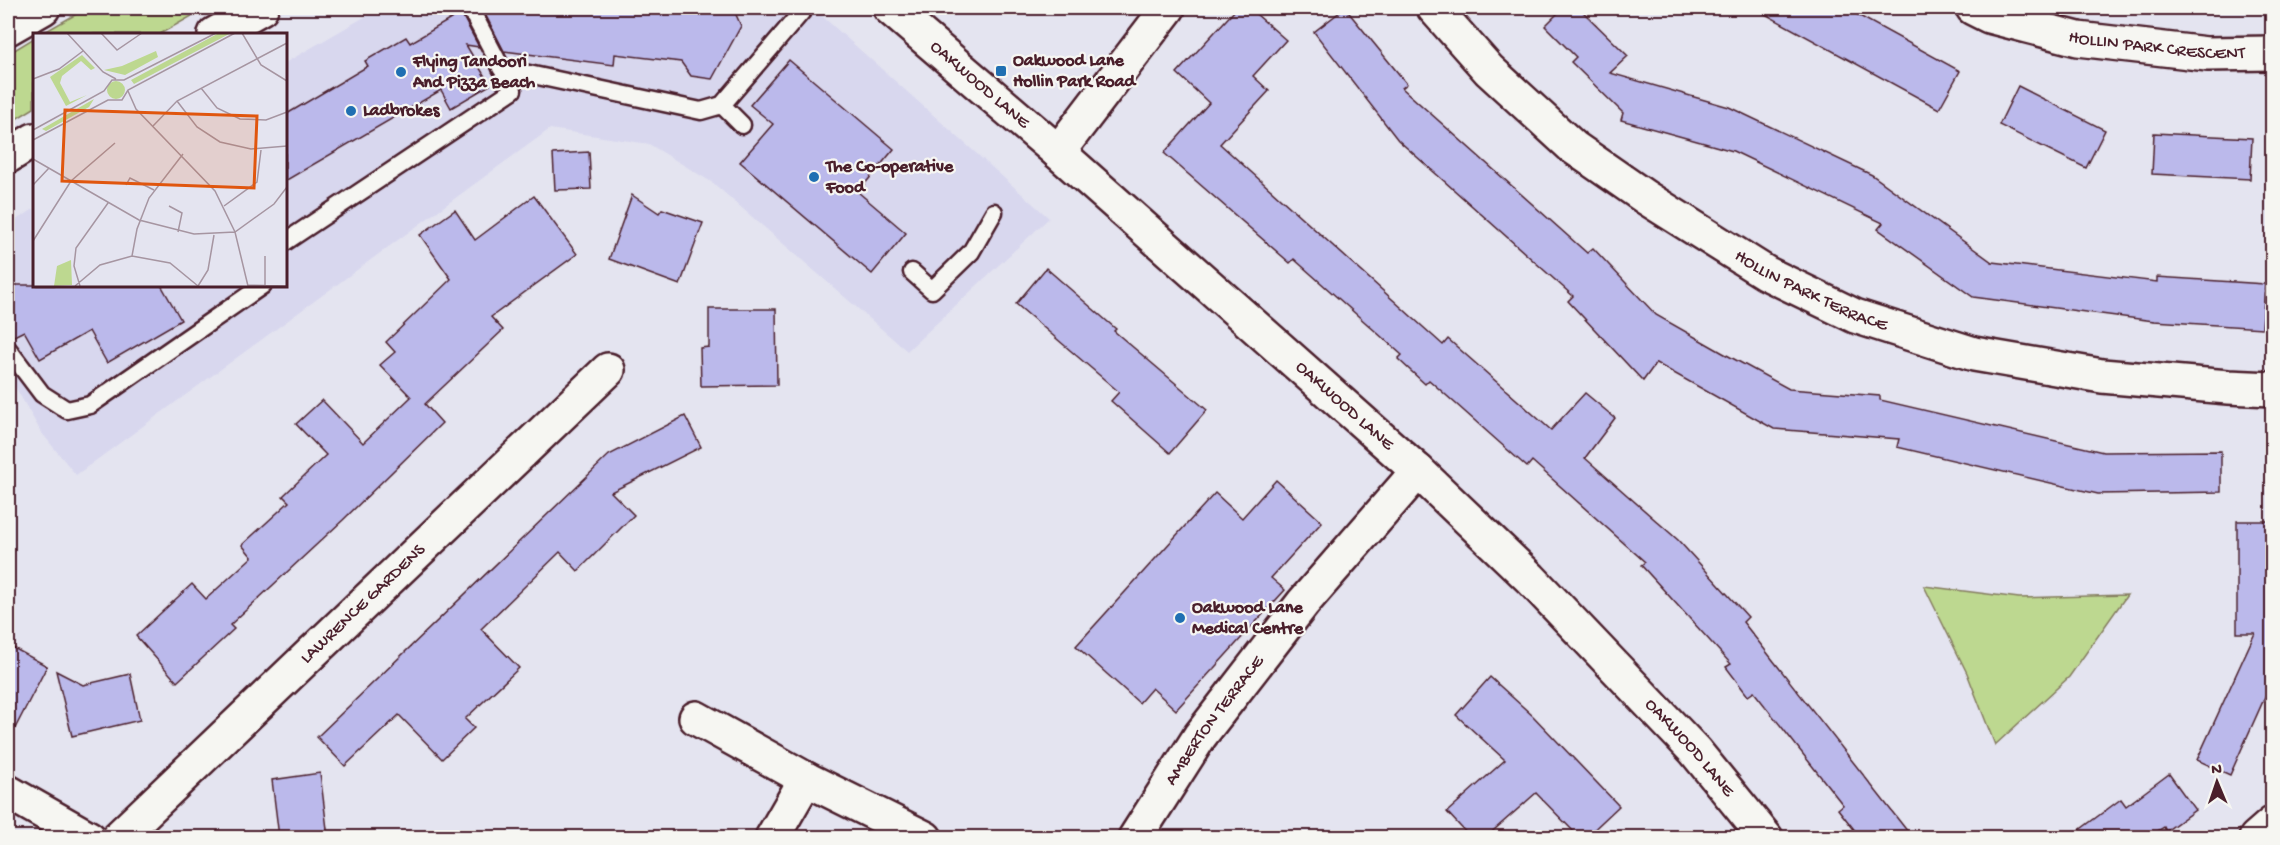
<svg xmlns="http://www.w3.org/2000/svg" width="2280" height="845" font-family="'Gochi Hand',sans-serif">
<rect width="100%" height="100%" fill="#e4e4f0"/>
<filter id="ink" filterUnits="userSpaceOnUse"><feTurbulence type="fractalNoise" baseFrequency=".0167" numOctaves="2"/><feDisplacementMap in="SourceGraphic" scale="12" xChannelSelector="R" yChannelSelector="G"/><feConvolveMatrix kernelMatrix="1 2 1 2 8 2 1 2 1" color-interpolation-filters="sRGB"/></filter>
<g filter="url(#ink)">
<!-- built -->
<path fill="#d8d7ee" d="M380,8h433l236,210 -142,133 -194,-168 -64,-39 -99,-15 -474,346 -35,-43 -33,-58v-149l26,-16v76h251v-222z"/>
<!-- green -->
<g fill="#bdd890" stroke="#847c5e" stroke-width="1.5">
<path d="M87,8h119l-46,26h-119z"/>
<path d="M34,38v70l-26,16v-70z"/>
<path d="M1924,586l95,12 108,-3 -58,82 -74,68 -28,-72z"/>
</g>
<!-- building -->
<g fill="#bbb9eb" stroke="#4a1f2b" stroke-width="1.5">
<path d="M482,8h251l8,18 -29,53 -21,-3 -10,-14 -66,-8 -1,11 -110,-14z"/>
<path d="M1237,8h12l37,32 -33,36 16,15 -49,53 223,201 5,-6 103,91 34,-37 30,25 -30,40 93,82 70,77 -5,5 169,215h-52l-22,-28 5,-4 -89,-113 -6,4 -22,-29 5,-3 -90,-99 4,-3 -113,-101 -5,6 -98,-87 -4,4 -27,-25 4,-4 -108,-96 -4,4 -126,-110 45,-50 -32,-30z"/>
<path d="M1345,8l62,76 -5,4 185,165 6,-5 63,67 67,38 66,36 91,7v4l223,52 118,-1v41l-123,2 -201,-47 2,-8 -125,-10 -118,-66 -13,18 -75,-80 5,-5 -175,-156 -84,-108z"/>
<path d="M1563,8h16l49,48 -18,17 119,34 143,68 120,87 165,20v-5l108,7 -3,44 -108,-7 -181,-24 -95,-68 5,-6 -150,-72 -112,-31 2,-7 -52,-51 5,-5 -31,-31z"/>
<path d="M1754,8h91l115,63 -21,38z"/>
<path d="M461,13l18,34 -13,-2 24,40 -39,23 -10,-18 -156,91v-66l83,-49 -3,-5 41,-24 4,6z"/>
<path d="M789,60l105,89 -36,43 48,41 -34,41 -132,-112 33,-38 -23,-19z"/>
<path d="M2018,86l87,44 -19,38 -87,-43z"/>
<path d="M2154,133l98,5 -2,41 -98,-5z"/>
<path d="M589,152l2,37 -36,1 -2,-36z"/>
<path d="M632,195l27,18 3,-4 41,14 -23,62 -71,-26z"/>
<path d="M534,196l43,58 -86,63 12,13 -78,74 17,19 -99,97 -113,105 4,4 -57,53 -41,-46 56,-52 14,15 46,-42 -10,-12 47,-43 -6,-6 43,-41 -30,-31 26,-24 41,43 48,-46 -31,-32 15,-13 -9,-10 65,-63 -31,-44 35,-25 20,30z"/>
<path d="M1046,268l70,61 -2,2 93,79 -37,43 -59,-52 8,-9 -103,-88z"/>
<path d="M8,285h153l20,35 -74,43 -18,-32 -49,28 -16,-28 -16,8z"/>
<path d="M709,309h67l1,76 -76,1 -1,-38 9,-1z"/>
<path d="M685,416l16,31 -90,45 23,23 -56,56 -18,-19 -79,77 38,39 -54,51 9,9 -32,31 -43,-44 -54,51 -28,-29 292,-282z"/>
<path d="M1276,480l46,42 -51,56 14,12 -109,120 -24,-22 -13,15 -63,-57 139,-153 27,25z"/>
<path d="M2237,521h35v160l-42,94 -33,-15 58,-127h-18z"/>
<path d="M8,645l39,21 -39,76z"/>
<path d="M56,671l27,14 47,-11 10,46 -68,16z"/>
<path d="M1490,677l43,39 86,90 -33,31h-7l-43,-44 -50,44h-16l-23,-25 58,-52 -49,-45z"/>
<path d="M320,773l8,64h-49l-7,-57z"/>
<path d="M2169,774l26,36 -29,21 -2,-4 -16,10h-78l51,-38 5,7z"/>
</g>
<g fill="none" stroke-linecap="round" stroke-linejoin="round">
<defs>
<g id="lane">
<path d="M501,68l200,43 21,-6 83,-97"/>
<path d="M722,105l20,20"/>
<path d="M285,242l228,-152 -43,-82"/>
<path d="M912,272l20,18 39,-38 23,-40"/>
<path d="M8,349l34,45 25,16 23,-5 173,-120"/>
</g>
<g id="street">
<path id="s1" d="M1434,8l55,62 84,77 72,50 121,76 89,43 119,38 128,22 126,11 44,2"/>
<path id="s2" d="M1973,8l16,8 89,23 129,15 65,-1"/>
<path d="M1058,152l110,-144"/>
<path d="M696,718l110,61"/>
<path d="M8,792l81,46"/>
<path id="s3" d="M118,838l490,-468"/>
<path d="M772,838l34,-59 119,59"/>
<path id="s4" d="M1135,838l65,-102 103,-133 115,-132"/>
<path d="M2256,838l16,-14"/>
</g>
<g id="secondary">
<path id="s5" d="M890,8l168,144 360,319 112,107 165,173 71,87"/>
</g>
<g id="primary">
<path d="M8,28l35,-20"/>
<path d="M215,34l46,-26"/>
<path d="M8,156l26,-16"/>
</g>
</defs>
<!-- lane casing -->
<use href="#lane" stroke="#4a1f2b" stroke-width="21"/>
<!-- street casing -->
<use href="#street" stroke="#4a1f2b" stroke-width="38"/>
<!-- secondary casing -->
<use href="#secondary" stroke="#4a1f2b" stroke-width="38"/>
<!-- primary casing -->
<use href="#primary" stroke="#4a1f2b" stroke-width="38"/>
<!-- lane -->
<use href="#lane" stroke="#f6f6f2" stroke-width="16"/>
<!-- street -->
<use href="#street" stroke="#f6f6f2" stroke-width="33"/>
<!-- secondary -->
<use href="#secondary" stroke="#f6f6f2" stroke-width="33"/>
<!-- primary -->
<use href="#primary" stroke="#f6f6f2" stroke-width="33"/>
</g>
</g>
<!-- markers -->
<g fill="#1f6fb2" stroke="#f6f6f2" stroke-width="2">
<rect x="995" y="65" width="12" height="12" rx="3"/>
<circle cx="401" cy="72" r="6"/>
<circle cx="351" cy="111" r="6"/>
<circle cx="814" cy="177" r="6"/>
<circle cx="1180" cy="618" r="6"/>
</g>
<g text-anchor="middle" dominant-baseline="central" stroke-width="4.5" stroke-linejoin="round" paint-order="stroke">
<!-- street labels -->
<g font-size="18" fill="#4a1f2b" stroke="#f6f6f2">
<text stroke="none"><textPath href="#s2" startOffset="189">HOLLIN PARK CRESCENT</textPath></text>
<text stroke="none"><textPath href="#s5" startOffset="118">OAKWOOD LANE</textPath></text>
<text stroke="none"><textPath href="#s1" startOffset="476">HOLLIN PARK TERRACE</textPath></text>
<text stroke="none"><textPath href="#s5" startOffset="604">OAKWOOD LANE</textPath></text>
<text stroke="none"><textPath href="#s3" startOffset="339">LAWRENCE GARDENS</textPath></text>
<text stroke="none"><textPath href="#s4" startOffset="142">AMBERTON TERRACE</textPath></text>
<text stroke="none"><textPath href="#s5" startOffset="1090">OAKWOOD LANE</textPath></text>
</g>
<!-- poi labels -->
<g font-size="18" font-weight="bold" fill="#4a1f2b" stroke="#f6f6f2" text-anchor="start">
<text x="1013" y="61">Oakwood Lane<tspan x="1013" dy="21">Hollin Park Road</tspan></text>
<text x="413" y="62">Flying Tandoori<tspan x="413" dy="21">And Pizza Beach</tspan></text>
<text x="363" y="111">Ladbrokes</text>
<text x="826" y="167">The Co-operative<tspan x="826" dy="21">Food</tspan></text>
<text x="1192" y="608">Oakwood Lane<tspan x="1192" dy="21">Medical Centre</tspan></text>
</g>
</g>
<!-- overview -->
<g transform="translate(33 33)">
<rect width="254" height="254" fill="#e4e4f0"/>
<path d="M186,0h12l-97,51 -3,-4zM123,18l2,6 -33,18 -21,-5 18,-4zM49,22l13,13 -4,2 -10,-9 -19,15 -2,7 10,19 17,-7 -21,11 -16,-29zM74 57a9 9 0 1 1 18 0a9 9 0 1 1-18 0ZM61,66l-5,8 -43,24 -4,-2zM38,227l1,25 -18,1 3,-20z" fill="#bdd890"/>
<path fill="none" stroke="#a695a1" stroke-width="1.5" d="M34,0l36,39 13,7M68,0l16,17 25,-17M209,0l19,32 26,16M0,46l26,-10 24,-18M168,55l16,20 23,11 26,1 21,-8M95,58l8,18 79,82 20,41 13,54M144,68l20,26 23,15 31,7 36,-3M120,93l24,-25 110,-58M0,97l71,-39 8,-11h12l92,-47M0,107l75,-40h14l6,-10 107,-57M0,126l106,61 55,14 41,-2 39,-28 13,-17M0,152l16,-17M93,152l4,-7 24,12M136,173l13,7 -4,19M191,173l33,-24 4,-32M0,208l38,-60 44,-38M99,223l5,-27 12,-31 34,-44M215,252l39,1M232,252v-29M42,253l25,-21 32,-9 38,7 28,23M47,253l-6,-20 2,-18 32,-45M165,253l10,-16 6,-35"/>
<path fill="#e0560e" fill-opacity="0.15" stroke="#e0560e" stroke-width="3" d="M32,77l192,6 -3,72 -192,-7z"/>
<rect width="254" height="254" fill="none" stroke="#4a1f2b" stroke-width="3"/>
</g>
<!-- margin -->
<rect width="2280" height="845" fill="none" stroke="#f6f6f2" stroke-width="30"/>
<rect x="15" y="15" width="2250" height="815" fill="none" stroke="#4a1f2b" stroke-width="2" filter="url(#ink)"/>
<!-- north arrow -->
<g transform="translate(2217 782) rotate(358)" stroke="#f6f6f2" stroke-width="4.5" paint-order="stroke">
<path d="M0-4.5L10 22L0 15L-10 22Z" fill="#4a1f2b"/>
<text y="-9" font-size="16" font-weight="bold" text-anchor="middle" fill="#4a1f2b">N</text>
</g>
</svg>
